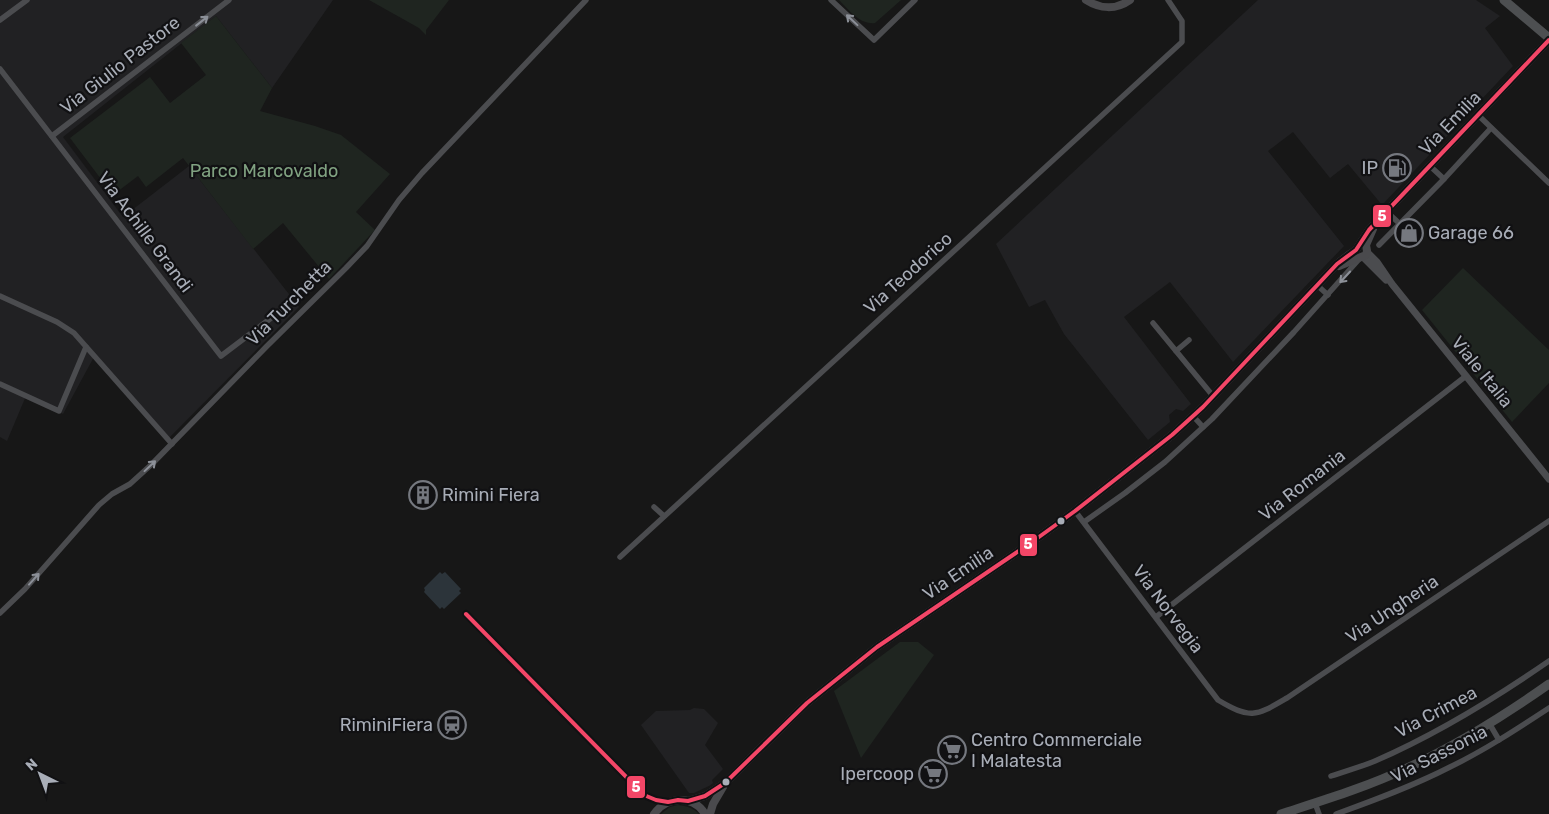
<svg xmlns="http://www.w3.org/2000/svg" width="1549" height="814" font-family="Rubik,sans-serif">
<rect width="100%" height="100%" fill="#171717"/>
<!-- built -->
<g fill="#212123">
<path d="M0,0h333l-61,88 -56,-72 -153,121 60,80 66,-51 110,141 -131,132 -73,-84 -32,59 -37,-18 -19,45 -7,-4z"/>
<path d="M1258,0h218l24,16 -15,12 28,38 -131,139 -34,-41 -18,14 -37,-46 -25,19 76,95 -111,116 -63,-80 -46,35 67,87 -8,7 -7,-2 -7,6 1,7 -22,18 -84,-106 -19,-34 -16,7 -33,-63z"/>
<path d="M694,708l10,1 14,14 -13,22 18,24 -11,11 1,3 -4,3 -15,7h-5l-48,-68 15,-14 34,-1z"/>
</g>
<!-- green -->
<g fill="#1f2520">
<path d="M369,0h80l-23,30v5l-7,-7z"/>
<path d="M839,0h62l-26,23c-15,2 -26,-13 -36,-23z"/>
<path d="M216,16l56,72 -12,23 55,15 26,9 49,39 -34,38 19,18 -46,49 -46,-56 -30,26 -70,-91 -37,29 -8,-11 -25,19 -43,-57 80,-61 20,26 36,-28 -25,-32z"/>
<path d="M1463,268l86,82v33l-37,39 -90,-112z"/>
<path d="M900,642h18l16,13 -73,103 -27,-67z"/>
<path d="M678,805c9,1 15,3 21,9h-38l9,-7z"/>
</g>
<!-- water -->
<path fill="#2c343a" d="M440,572l2,2 3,-2 16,17 -2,2 2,2 -17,16 -2,-2 -2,2 -16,-17 1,-2 -1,-2z"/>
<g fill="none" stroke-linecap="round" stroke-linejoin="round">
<!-- minor -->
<g stroke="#4b4c4f" stroke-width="5.5">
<path d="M831,0l43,40 41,-40"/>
<path d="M0,20l27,-20"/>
<path d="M0,69l221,287 58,-44"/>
<path d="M1478,115l71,68"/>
<path d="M52,136l177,-136"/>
<path d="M1444,179l47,-51"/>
<path d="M1387,212l13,12"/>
<path d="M1379,245l65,-66 -14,-13"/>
<path d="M1318,286l10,9"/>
<path d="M0,296l57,26 17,11 98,111"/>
<path d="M1153,323l60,73"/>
<path d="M1176,351l13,-11"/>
<path d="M0,384l59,27 27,-64"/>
<path d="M1193,416l10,11"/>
<path d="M654,507l10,9"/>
<path d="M1075,511l143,189c33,20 38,16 69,-2l262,-177"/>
<path d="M1084,522l41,-29 40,-31 47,-43 82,-87 67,-75"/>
<path d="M620,557l562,-515v-21l-14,-21"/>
<path d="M0,613l25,-24 74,-84 13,-11 18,-10 22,-20 114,-117 80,-79 21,-22 32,-46 23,-27 164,-173"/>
<path d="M1156,617l310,-241"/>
<path d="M1489,723l10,17"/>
<path d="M1331,776c14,-5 30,-9 44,-15 62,-27 119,-62 174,-100"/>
<path d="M1315,803l4,11"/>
<path d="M1336,814c39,-14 77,-28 114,-47 35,-17 67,-38 99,-59"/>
</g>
<!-- tertiary -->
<g stroke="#4b4c4f" stroke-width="7">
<path d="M1367,252l10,10 15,22 157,195"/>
<path d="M1363,257l23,23"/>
</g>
<!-- secondary -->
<g stroke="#4a4a4d" stroke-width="8">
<path d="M1086,0c14,9 30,10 44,0"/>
<path d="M1339,266l27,-11 1,-4 -1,-6 7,-16"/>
<path d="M688,801l17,-5 20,-13 82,-80 70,-56 155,-105 43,-31 97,-76 31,-28 134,-143 13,-10 6,-4 13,-20 180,-190"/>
<path d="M654,814c13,-18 39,-19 51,0"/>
<path d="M710,814l3,-10 10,-17"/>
</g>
<!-- primary -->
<g stroke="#4d4f51" stroke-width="9">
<path d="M1504,0l45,38"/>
<path d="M1281,814c43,-14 86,-27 126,-46 50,-23 98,-53 142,-84"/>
</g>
<defs>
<path id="bus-1" d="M466,614l178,181 12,5 12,2 10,-2 10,1 17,-5 20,-13 82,-80 70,-56 155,-105 43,-31 97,-76 31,-28 134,-143 19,-14 13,-20 180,-190"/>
</defs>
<!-- bus-1 casing -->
<use href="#bus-1" stroke="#111113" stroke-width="8"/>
<!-- bus-1 -->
<use href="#bus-1" stroke="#f34667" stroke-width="4"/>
</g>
<!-- one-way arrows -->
<defs><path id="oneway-shaft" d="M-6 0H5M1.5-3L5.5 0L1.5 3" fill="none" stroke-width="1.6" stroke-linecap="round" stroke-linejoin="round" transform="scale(1.25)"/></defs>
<g stroke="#8c9098">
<use href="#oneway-shaft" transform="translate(852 20) rotate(-137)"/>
<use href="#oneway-shaft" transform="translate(202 21) rotate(-38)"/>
<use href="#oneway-shaft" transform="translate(1345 277) rotate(133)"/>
<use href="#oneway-shaft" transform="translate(150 466) rotate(-43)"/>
<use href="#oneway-shaft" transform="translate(34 579) rotate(-48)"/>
</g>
<!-- icons -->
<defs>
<symbol id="fuel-ring" viewBox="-11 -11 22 22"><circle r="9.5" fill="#111113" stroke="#75787f" stroke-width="1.5"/><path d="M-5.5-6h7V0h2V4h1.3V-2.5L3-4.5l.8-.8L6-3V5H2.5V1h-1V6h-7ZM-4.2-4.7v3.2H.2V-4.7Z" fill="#75787f"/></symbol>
<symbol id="shop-ring" viewBox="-11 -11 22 22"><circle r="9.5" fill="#111113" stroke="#75787f" stroke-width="1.5"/><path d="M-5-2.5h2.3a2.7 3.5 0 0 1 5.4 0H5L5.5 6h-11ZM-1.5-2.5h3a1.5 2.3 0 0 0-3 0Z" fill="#75787f"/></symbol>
<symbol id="building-ring" viewBox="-11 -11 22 22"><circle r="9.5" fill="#111113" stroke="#75787f" stroke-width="1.5"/><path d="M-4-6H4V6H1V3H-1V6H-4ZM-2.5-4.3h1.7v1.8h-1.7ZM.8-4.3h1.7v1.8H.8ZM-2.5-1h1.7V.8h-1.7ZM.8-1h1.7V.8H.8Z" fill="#75787f"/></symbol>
<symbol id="station-ring" viewBox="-11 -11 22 22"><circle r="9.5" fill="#111113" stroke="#75787f" stroke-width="1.5"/><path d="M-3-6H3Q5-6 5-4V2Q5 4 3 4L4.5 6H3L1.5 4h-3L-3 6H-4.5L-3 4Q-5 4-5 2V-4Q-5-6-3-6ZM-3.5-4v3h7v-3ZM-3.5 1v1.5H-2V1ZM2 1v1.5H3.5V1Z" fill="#75787f"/></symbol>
<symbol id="supermarket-ring" viewBox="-11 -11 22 22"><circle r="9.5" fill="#111113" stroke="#75787f" stroke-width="1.5"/><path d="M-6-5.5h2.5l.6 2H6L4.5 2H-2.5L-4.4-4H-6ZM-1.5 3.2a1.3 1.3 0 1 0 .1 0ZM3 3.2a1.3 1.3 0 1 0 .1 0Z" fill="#75787f"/></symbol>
</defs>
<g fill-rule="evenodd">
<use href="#fuel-ring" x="1381" y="152" width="32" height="32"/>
<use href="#shop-ring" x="1393" y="217" width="32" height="32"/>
<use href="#building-ring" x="407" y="479" width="32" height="32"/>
<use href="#station-ring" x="436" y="709" width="32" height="32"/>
<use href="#supermarket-ring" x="936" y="734" width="32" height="32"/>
<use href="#supermarket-ring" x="917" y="758" width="32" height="32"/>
</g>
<!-- markers -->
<g fill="#a8adb7" stroke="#111113" stroke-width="2">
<circle cx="1061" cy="521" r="4.5"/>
<circle cx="726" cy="782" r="4.5"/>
</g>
<g text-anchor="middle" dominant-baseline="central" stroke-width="4.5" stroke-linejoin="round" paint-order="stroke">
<!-- street labels -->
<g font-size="18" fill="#a8adb7" stroke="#111113">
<text transform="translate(120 65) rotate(-38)">Via Giulio Pastore</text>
<text transform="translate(1450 123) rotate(-46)">Via Emilia</text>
<text transform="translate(145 232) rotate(53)">Via Achille Grandi</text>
<text transform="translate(908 273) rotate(-42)">Via Teodorico</text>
<text transform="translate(289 303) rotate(-45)">Via Turchetta</text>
<text transform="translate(1482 372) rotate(51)">Viale Italia</text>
<text transform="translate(1302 485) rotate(-38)">Via Romania</text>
<text transform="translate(958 573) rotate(-34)">Via Emilia</text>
<text transform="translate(1168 609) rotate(53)">Via Norvegia</text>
<text transform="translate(1392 609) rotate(-34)">Via Ungheria</text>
<text transform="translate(1436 712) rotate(-28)">Via Crimea</text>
<text transform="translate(1439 754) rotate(-27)">Via Sassonia</text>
</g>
<!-- poi labels -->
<g font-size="18" fill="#a8adb7" stroke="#111113" text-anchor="end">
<text x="1378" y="168">IP</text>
<text x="1428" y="233" text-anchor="start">Garage 66</text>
<text x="442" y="495" text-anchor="start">Rimini Fiera</text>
<text x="433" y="725">RiminiFiera</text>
<text x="971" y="740" text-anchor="start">Centro Commerciale<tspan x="971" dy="21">I Malatesta</tspan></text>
<text x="914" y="774">Ipercoop</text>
</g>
<!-- park labels -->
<g font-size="18" fill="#80a281" stroke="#111113">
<text x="264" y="171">Parco Marcovaldo</text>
</g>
</g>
<g stroke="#111113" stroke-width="2">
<rect x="1372" y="204" width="20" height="24" rx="5" fill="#f34667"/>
<rect x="1019" y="533" width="19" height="24" rx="5" fill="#f34667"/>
<rect x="626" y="775" width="20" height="24" rx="5" fill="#f34667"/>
</g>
<g font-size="14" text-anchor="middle" font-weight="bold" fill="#fff">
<text x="1382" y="221">5</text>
<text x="1028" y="549">5</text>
<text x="636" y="792">5</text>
</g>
<!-- north arrow -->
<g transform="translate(40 774) rotate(318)" stroke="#111113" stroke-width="4" paint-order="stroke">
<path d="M0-4L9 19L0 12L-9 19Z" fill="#a8adb7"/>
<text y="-8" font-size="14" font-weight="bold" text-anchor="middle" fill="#a8adb7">N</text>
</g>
</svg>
